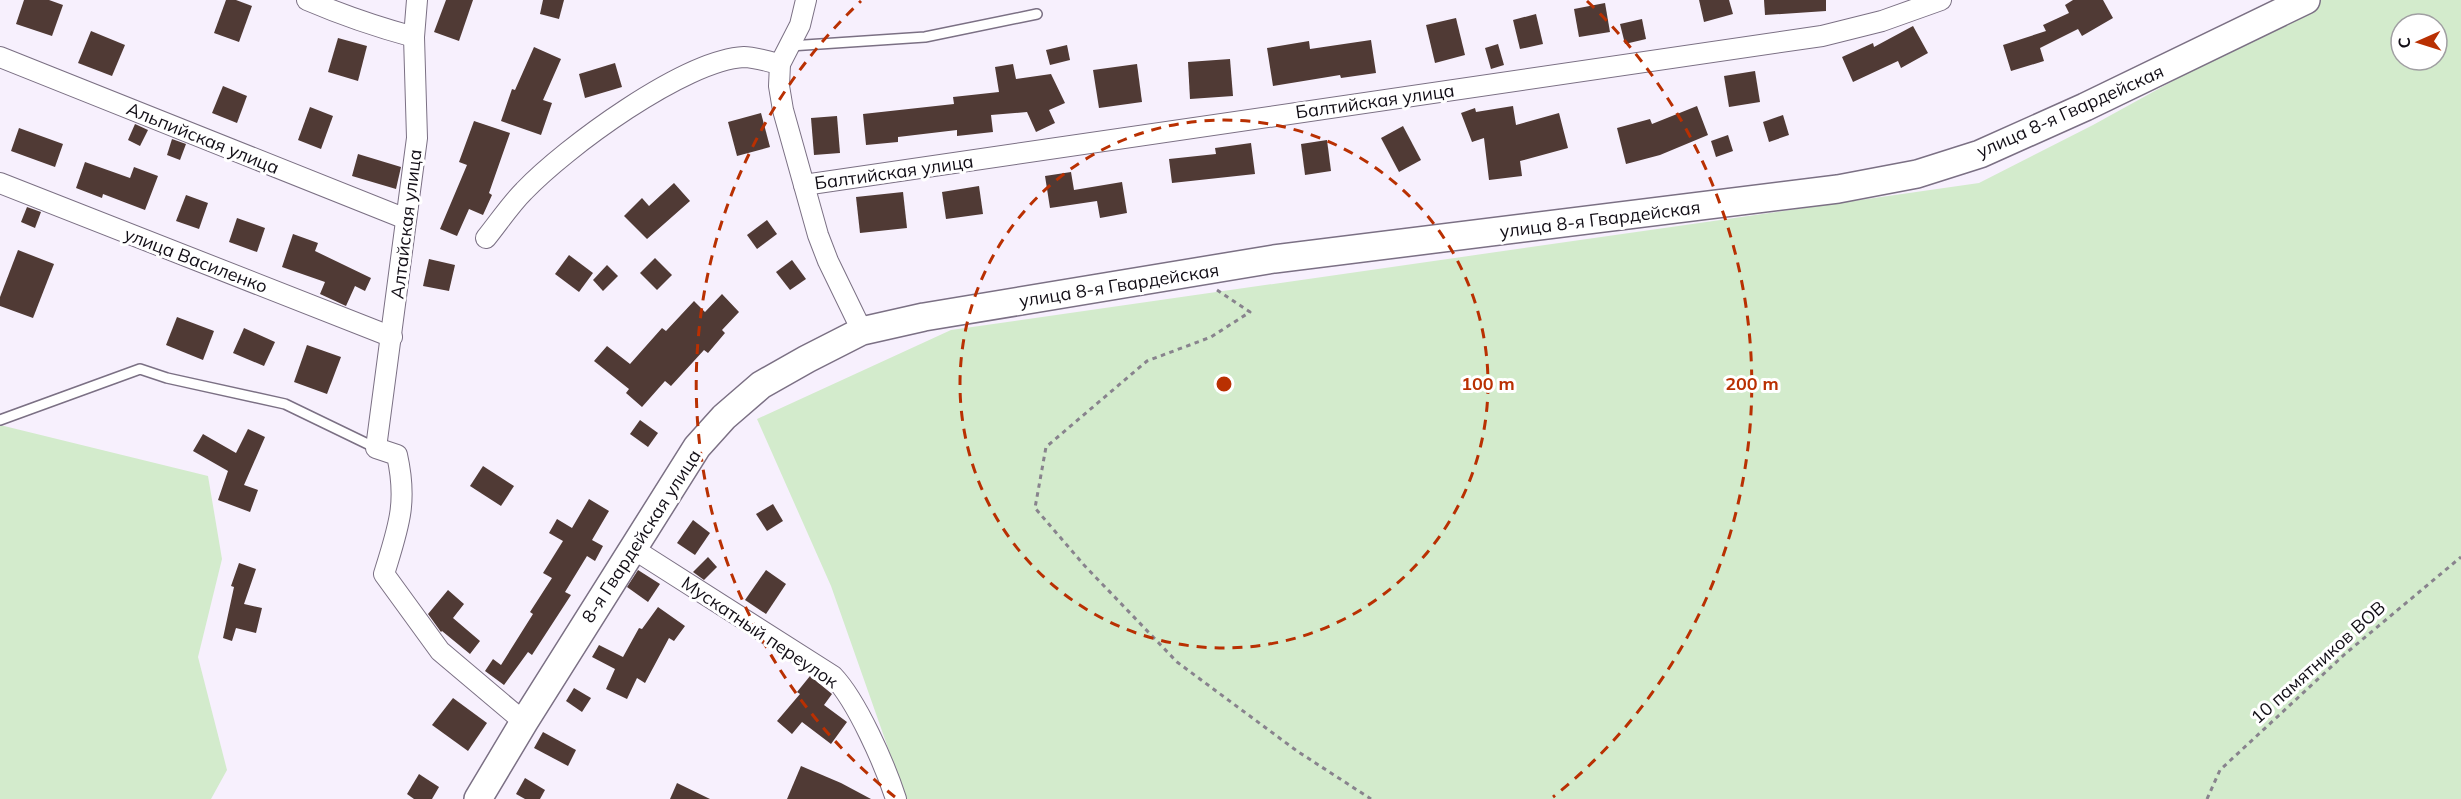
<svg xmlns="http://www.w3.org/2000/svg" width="2461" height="799" viewBox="0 0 2461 799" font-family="Mulish,sans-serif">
	<rect width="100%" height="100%" fill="#f7f0fd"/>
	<g fill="#d3ebcc" fill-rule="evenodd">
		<path d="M 2320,0 L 2461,0 L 2461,799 L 906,799 L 831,586 L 757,419 L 951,330 L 1979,183 L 2093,125 ZM 2401,24 L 2437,24 L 2437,60 L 2401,60 Z"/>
		<polygon points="0,425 208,476 222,559 198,657 227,770 211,799 0,799"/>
	</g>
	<g fill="#503a35">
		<polygon points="24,0 49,0 63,5 52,36 16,24"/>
		<polygon points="226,0 236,0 252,6 239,42 214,33"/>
		<polygon points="446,0 473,0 459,41 434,32"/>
		<polygon points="543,0 564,0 559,19 540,14"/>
		<polygon points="1699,0 1729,0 1733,14 1704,22"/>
		<polygon points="1764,0 1826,0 1826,11 1765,15"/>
		<polygon points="2073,0 2103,0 2113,18 2082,36 2078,29 2040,48 2044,61 2011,71 2003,45 2046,31 2043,25 2069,13 2065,5"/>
		<polygon points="1605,3 1610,32 1579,37 1574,9"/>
		<polygon points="1536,14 1543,44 1520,49 1513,20"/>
		<polygon points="1456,18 1465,55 1435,63 1426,25"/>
		<polygon points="1642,19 1646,39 1625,44 1620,24"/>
		<polygon points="1913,26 1928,53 1901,68 1898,61 1853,82 1842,57 1873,43 1874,47"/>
		<polygon points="91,31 125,45 112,76 78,63"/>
		<polygon points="338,38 367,46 358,81 328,72"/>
		<polygon points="1371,40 1376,73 1341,78 1340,75 1273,86 1267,48 1309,41 1310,49"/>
		<polygon points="1498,44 1504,65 1491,69 1485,48"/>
		<polygon points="1067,45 1070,60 1050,65 1046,50"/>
		<polygon points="534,47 561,59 543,100 552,103 541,135 501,121 512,89 515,90"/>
		<polygon points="1230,59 1233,96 1190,99 1188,62"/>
		<polygon points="615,63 622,87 585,98 579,74"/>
		<polygon points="1013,64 1016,79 1051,74 1065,103 1049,110 1055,123 1036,132 1027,112 991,115 993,132 957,136 957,130 898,137 898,142 866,145 863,114 954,104 953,97 999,92 995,67"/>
		<polygon points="1137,64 1142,102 1099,108 1093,70"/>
		<polygon points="1755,71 1760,102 1729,107 1724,76"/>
		<polygon points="223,86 247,96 237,123 212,113"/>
		<polygon points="1513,106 1516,125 1559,113 1568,148 1520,161 1522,176 1489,180 1484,138 1472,142 1461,113 1475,108 1476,112"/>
		<polygon points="1697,106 1708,135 1660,155 1626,164 1617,128 1650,119 1652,124"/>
		<polygon points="310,107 333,116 321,149 298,140"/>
		<polygon points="761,113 770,147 737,156 728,122"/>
		<polygon points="1783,115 1789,135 1769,142 1763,122"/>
		<polygon points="837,116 840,153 814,155 811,118"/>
		<polygon points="474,121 510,133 489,193 492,195 483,215 469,209 457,236 440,229 467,165 459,162"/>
		<polygon points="135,124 148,130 140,146 128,140"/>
		<polygon points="1403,126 1421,160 1399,172 1381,138"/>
		<polygon points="19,128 63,144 55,167 11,151"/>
		<polygon points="1728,135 1733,151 1716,157 1711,141"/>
		<polygon points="172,139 186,144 180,160 167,155"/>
		<polygon points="1327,140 1331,171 1305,175 1301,144"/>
		<polygon points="1251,143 1255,174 1172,183 1169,159 1216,154 1215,148"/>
		<polygon points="358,154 401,167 396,189 352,176"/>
		<polygon points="85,162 130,178 134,167 158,176 145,210 103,194 102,198 76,188"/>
		<polygon points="1071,172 1074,190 1122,182 1127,213 1100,218 1097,201 1050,208 1045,176"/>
		<polygon points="674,183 690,201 647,239 624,216 642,198 649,206"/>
		<polygon points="979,186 983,214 946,219 942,192"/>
		<polygon points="903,192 907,228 860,233 856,197"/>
		<polygon points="186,195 208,203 199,229 176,221"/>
		<polygon points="27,207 41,212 35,228 21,222"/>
		<polygon points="237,218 265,228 257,252 229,242"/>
		<polygon points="767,220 777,234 757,249 747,235"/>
		<polygon points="293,234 318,243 315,251 371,278 365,291 355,286 346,306 320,294 325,282 282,267"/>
		<polygon points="18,250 54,264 33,318 0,306 0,297"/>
		<polygon points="569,255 593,273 579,292 555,274"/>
		<polygon points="655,258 672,275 657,290 640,273"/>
		<polygon points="429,259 455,265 449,291 423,286"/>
		<polygon points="792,260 806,279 790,290 776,272"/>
		<polygon points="607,265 618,276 603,291 593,280"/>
		<polygon points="722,294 739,312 722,330 725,333 708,353 704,350 671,386 665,381 642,407 626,393 629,389 594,361 607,346 630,364 662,328 666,331 694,301 705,312"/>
		<polygon points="177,317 214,331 203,360 166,345"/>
		<polygon points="244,328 275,342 264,366 233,353"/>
		<polygon points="307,345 341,357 327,394 294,382"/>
		<polygon points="640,420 658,433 648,447 630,434"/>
		<polygon points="248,429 265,437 244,485 258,490 250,512 218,500 228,471 193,451 203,434 236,453"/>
		<polygon points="483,466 514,486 501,506 470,486"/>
		<polygon points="589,499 609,511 592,540 603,546 595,561 587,556 565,592 571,595 532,655 528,652 504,685 485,671 493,659 501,665 533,614 530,612 552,578 543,573 563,541 549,533 557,519 572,528"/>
		<polygon points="773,504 783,521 767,531 756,514"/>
		<polygon points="693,520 710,533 695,555 677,543"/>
		<polygon points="708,557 717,567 704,580 693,572"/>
		<polygon points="239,563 256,569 244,604 262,608 256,633 236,628 232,641 223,638 234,587 231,586"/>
		<polygon points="638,570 660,584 648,602 627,587"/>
		<polygon points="766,570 786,584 766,614 745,600"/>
		<polygon points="448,590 464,604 453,618 480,641 470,654 442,631 441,632 428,614"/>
		<polygon points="658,607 685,626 674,641 669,638 645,683 637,678 627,699 606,689 615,669 592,657 599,645 623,657 639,628 642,629"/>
		<polygon points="810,676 832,694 824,705 847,722 831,744 802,722 792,734 777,721 800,694 797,692"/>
		<polygon points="574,688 591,698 582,712 566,701"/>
		<polygon points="453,698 487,723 468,751 432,725"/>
		<polygon points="543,732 576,750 568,766 534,748"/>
		<polygon points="801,766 841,783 871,799 787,799"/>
		<polygon points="419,774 439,787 432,799 414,799 407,794"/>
		<polygon points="525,778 545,790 540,799 525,799 516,794"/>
		<polygon points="677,783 710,799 670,799"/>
	</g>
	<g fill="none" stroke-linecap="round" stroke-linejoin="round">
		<defs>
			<g id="lane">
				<polyline points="790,46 925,37 1037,14"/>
				<polyline points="0,420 140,369 167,378 285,404 376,448"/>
			</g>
			<g id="street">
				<path d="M 307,0 C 342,15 377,27 414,37"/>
				<path d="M 417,0 L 414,37 L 417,138 L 376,448 L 397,455 C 408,504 398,528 384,574 L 440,651 L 524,722"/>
				<polyline points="806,0 800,25 780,64 779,86 783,110 818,235 828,261 862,331"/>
				<polyline points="0,57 406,219"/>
				<polyline points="0,183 392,337"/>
				<polyline points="804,185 1822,36 1882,21 1941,0"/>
				<path d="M 486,238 C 499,222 510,205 524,191 C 565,148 684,60 744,57 C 755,57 769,62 780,64"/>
				<path d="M 632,548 L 833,676 C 857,701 885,765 896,799"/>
			</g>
			<polyline id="secondary" points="478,799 524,722 697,447 724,417 761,385 807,359 862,331 924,317 1274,259 1838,189 1917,174 1980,154 2085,107 2306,0"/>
		</defs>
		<use href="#lane" stroke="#7b7084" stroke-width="12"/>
		<use href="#street" stroke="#7b7084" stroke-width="22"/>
		<use href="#secondary" stroke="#7b7084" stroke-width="30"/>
		<g stroke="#88838d" stroke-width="3" stroke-dasharray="4.5 4.5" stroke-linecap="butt">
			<polyline points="1217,290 1250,312 1211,337 1147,361 1046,447 1035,508 1084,565 1177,662 1297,751 1371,799"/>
			<polyline points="2207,799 2220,770 2345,654 2461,557"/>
		</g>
		<use href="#lane" stroke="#fff" stroke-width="9"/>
		<use href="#street" stroke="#fff" stroke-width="20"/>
		<use href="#secondary" stroke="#fff" stroke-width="27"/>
	</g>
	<g fill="none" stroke="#b93002" stroke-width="3" stroke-dasharray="10 8">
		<circle cx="1224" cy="384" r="264"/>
		<path d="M895 797A528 528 0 0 1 861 1M1587 1A528 528 0 0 1 1553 797"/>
	</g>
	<g text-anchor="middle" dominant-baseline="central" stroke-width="6" stroke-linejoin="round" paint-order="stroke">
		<g font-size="18" fill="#120e16" stroke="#fff">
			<text transform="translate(1375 101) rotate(-8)">Балтийская улица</text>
			<text transform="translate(2070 111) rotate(-24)">улица 8-я Гвардейская</text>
			<text transform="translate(203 138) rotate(22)">Альпийская улица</text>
			<text transform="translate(894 172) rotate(-8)">Балтийская улица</text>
			<text transform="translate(1600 219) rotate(-7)">улица 8-я Гвардейская</text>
			<text transform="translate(406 224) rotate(-83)">Алтайская улица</text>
			<text transform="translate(196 260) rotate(21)">улица Василенко</text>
			<text transform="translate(1119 285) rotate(-9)">улица 8-я Гвардейская</text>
			<text transform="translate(641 536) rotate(-57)">8-я Гвардейская улица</text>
			<text transform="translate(760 632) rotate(34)">Мускатный переулок</text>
			<text transform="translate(2318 662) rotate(-42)">10 памятников ВОВ</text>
		</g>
	</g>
	<circle cx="1224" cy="384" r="9" fill="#b93002" stroke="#fff" stroke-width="3"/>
	<g font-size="18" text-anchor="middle" font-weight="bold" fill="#b93002" stroke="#fff" stroke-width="6" stroke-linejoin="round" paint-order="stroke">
		<text x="1488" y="390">100 m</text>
		<text x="1752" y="390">200 m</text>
	</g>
	<g transform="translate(2419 42) rotate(267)"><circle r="28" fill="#ffffff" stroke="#a09fa2" stroke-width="1.5"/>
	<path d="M0-4.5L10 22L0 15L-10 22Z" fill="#b93002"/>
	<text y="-9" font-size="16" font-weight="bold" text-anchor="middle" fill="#120e16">С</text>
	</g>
</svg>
